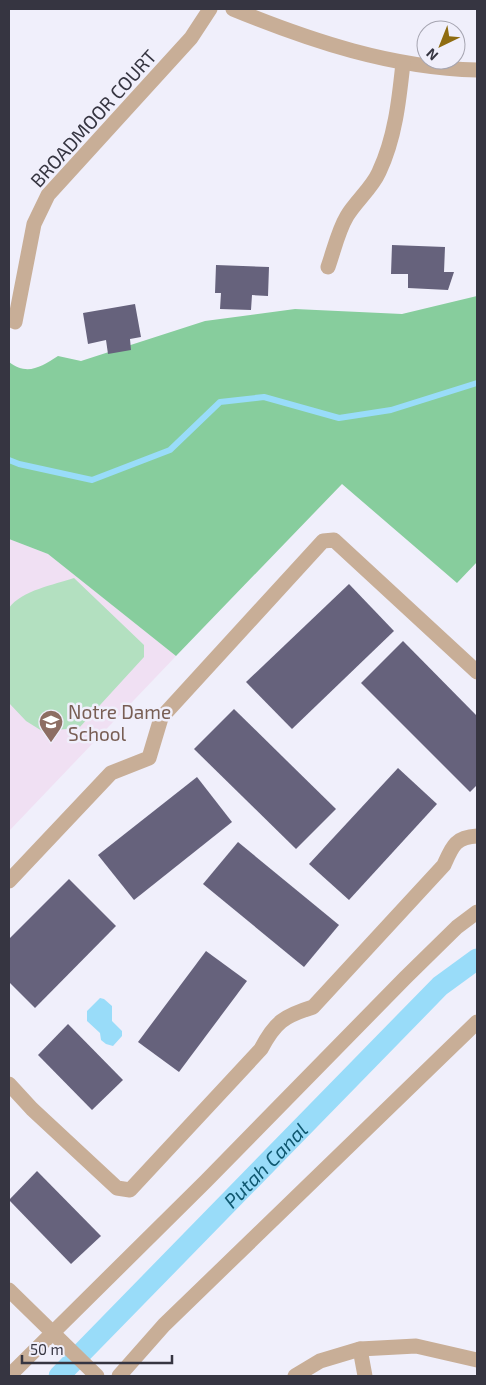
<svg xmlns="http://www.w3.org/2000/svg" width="486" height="1385" viewBox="0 0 486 1385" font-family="'Exo 2',sans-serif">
	<rect width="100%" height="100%" fill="#f0effb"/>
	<polygon fill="#f0e0f3" points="9,539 48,554 176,656 9,831"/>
	<path fill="#b3e0c0" d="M 74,578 L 144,645 L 144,657 L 79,728 L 42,731 L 26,721 L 9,703 L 9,608 C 22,590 54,585 74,578 Z"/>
	<path fill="#87cd9d" d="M 477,296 L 477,562 L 457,583 L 342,484 L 176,656 L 48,554 L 9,539 L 9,362 C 27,376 41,367 58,356 L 81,361 L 205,321 L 295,309 L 402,314 Z"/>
	<polygon fill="#99dcf9" points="100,998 104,999 112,1006 112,1021 122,1031 122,1036 113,1046 106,1044 101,1040 100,1033 87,1021 87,1011"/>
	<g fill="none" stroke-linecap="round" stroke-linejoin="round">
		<polyline stroke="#99dcf9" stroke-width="6" points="9,460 19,464 92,480 170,450 220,402 264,397 339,418 391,410 477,383"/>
		<path stroke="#99dcf9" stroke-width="21" id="s1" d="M 59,1376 L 440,986 L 477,959"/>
	</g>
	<g fill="#66627c">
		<polygon points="392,245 445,247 444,272 454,272 448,290 408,288 408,274 391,274"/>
		<polygon points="216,265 269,267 268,296 252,295 251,310 220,309 221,293 215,293"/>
		<polygon points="135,304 141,337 130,339 131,350 108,354 106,340 88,344 83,313"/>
		<polygon points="349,584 394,631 292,729 246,682"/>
		<polygon points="403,641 477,716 477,785 470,792 361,683"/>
		<polygon points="234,709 336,809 296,849 194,749"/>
		<polygon points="398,768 437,804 349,900 309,864"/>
		<polygon points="197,777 232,822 134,900 98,855"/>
		<polygon points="238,842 339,925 304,967 203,884"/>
		<polygon points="69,879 116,926 35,1008 9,982 9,939"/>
		<polygon points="206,951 247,981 179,1072 138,1042"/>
		<polygon points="68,1024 123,1080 92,1110 38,1055"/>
		<polygon points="37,1171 101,1236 71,1264 9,1200"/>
	</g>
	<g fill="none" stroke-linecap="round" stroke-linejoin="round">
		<g stroke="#c8ae97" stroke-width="15">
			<path d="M 233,9 C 311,41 392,68 477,70"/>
			<path d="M 328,267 C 334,250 338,231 347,216 C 356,201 372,188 379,172 C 395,138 399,101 403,63"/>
			<polyline points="15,322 34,224 48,195 191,38 210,9"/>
			<polyline points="9,881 111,773 149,758 161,718 323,541 334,540 477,672"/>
			<path d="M 9,1084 L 32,1109 L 117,1188 L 130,1190 L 261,1049 C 275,1022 284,1016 313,1007 L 444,865 C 452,847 455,837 477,836"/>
			<polyline points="9,1290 97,1376"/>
			<polyline points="360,1349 365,1376"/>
			<polyline points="9,1376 206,1181 405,978 457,927 477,912"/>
			<polyline points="119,1376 164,1325 477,1022"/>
			<polyline points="295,1376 320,1361 360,1349 416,1346 477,1360"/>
		</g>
	</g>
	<defs>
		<symbol id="school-pin" viewBox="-11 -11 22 30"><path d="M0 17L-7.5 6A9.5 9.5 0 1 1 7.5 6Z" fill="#8d6e63" stroke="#f0effb"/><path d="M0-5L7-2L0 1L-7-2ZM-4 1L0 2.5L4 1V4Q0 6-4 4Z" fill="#fff"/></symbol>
	</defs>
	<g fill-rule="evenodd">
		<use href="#school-pin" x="37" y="708" width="28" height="38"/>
	</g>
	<g text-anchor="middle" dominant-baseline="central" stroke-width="5" stroke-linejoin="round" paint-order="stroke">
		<g font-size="19" fill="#363541" stroke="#f0effb">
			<text transform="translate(93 118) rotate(-48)">BROADMOOR COURT</text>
		</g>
		<g font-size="19" fill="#785e54" stroke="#f0effb" text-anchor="start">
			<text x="68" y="711">Notre Dame<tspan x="68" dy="22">School</tspan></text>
		</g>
		<g font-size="20" font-style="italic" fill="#105870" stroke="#f0effb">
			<text stroke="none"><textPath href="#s1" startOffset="295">Putah Canal</textPath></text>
		</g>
	</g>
	<rect width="486" height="1385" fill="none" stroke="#363541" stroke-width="20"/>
	<g transform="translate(441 45) rotate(223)"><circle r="24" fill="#f0effb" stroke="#a6a5b1"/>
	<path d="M0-4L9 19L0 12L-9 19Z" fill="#8f6c11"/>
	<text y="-8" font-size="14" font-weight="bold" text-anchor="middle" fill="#363541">N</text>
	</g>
	<path d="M22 1355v8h150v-8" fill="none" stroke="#363541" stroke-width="2.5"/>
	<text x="30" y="1355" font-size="15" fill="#363541" stroke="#f0effb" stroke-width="4" paint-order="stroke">50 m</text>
</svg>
